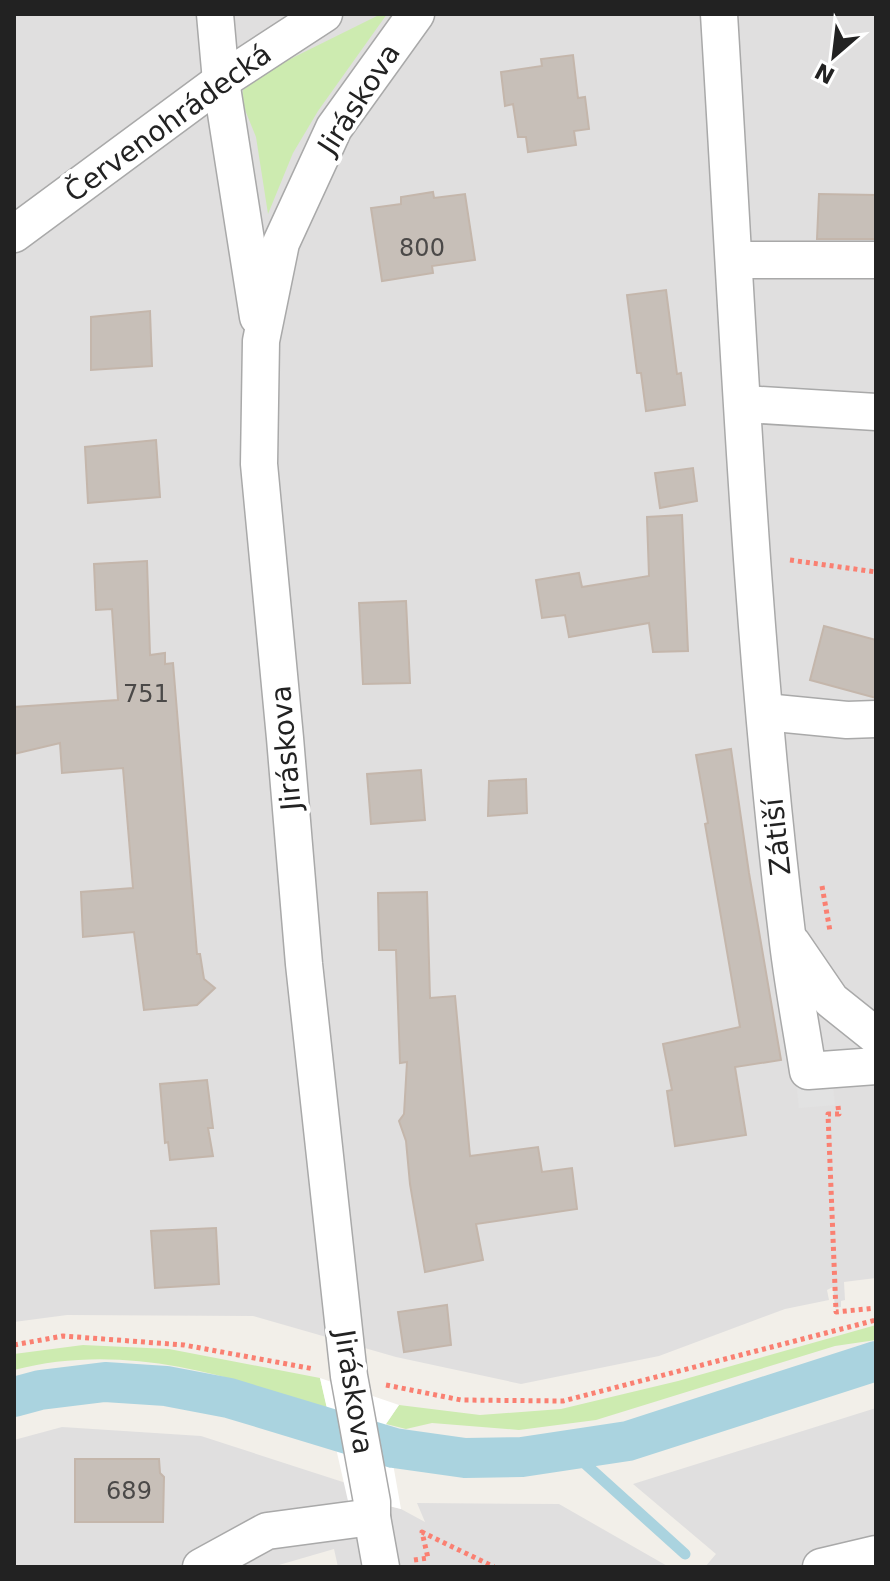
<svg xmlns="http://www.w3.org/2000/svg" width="890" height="1581" viewBox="0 0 890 1581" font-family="'DejaVu Sans',sans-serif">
	<rect width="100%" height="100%" fill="#f2efe9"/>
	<g fill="#e0dfdf">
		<polygon points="14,14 876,14 876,1278 844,1282 845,1300 841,1301 841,1307 835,1308 833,1287 827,1290 829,1300 785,1309 659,1356 521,1384 396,1357 253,1316 67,1315 14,1322"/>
		<polygon points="876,1408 876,1567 705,1567 716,1554 633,1484"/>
		<polygon points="62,1427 201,1436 346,1483 352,1499 365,1500 401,1509 425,1522 417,1503 559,1504 669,1567 338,1567 334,1549 272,1567 14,1567 14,1440"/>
	</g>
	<g fill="#cdebb0">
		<polygon points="381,14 387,14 318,111 293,153 268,214 256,137 241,100 243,90 274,67"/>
		<polygon points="876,1325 876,1340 835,1346 596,1420 519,1430 432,1423 406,1429 386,1424 399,1405 480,1415 561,1409 678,1381"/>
		<path d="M 83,1345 L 169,1349 L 320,1378 L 328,1412 C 229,1373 120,1342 14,1370 L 14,1354 Z"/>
	</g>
	<polygon fill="#e2e2e2" points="832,1077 835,1105 799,1108 796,1080"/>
	<polygon fill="#fff" points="320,1378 399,1405 386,1424 401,1509 365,1500 348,1501"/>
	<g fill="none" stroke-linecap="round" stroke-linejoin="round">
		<polyline stroke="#aad3df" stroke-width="11" points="571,1451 685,1554"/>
		<polyline stroke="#aad3df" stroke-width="40" points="14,1397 40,1390 105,1382 166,1386 229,1398 394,1448 465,1458 522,1457 628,1441 876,1361"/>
	</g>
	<g fill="#c7bfb8" stroke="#c4b6ab" stroke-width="2">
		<polygon points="573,55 578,98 585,97 589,129 574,131 576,145 528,152 526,137 518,137 513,104 505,106 501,72 542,66 541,59"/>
		<polygon points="433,192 434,198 465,194 475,260 432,266 433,273 382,281 371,208 401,204 401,197"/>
		<polygon points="819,194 876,195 876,239 817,239"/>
		<polygon points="666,290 677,374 681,373 685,405 646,411 641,373 637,373 627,295"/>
		<polygon points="150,311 152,366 91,370 91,317"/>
		<polygon points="156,440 160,497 88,503 85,447"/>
		<polygon points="693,468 697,501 660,508 655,473"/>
		<polygon points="682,515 688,651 653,652 649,623 569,637 565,615 542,618 536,580 579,573 582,587 649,576 647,517"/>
		<polygon points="147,561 150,655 165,653 165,664 173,663 197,954 200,954 204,979 215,988 197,1005 144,1010 134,932 83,937 81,892 133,888 123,768 62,773 60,743 14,754 14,707 118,700 112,609 96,610 94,564"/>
		<polygon points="406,601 410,683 363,684 359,603"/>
		<polygon points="824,626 876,640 876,698 810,680"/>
		<polygon points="731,749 749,873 781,1060 735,1067 746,1135 675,1146 667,1091 672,1090 663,1044 740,1027 705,824 708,823 696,755"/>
		<polygon points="421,770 425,820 371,824 367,774"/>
		<polygon points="526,779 527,813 488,816 489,781"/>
		<polygon points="427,892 430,998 455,996 470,1156 538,1147 542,1172 572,1168 577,1209 476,1224 483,1260 425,1272 410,1184 406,1141 399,1121 404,1114 407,1062 400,1063 396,950 379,950 378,893"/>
		<polygon points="207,1080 213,1128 208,1128 213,1156 170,1160 168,1142 165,1143 160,1084"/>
		<polygon points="216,1228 219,1284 155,1288 151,1231"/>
		<polygon points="447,1305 451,1345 404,1352 398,1312"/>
		<polygon points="75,1459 159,1459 160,1473 164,1477 163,1522 75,1522"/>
	</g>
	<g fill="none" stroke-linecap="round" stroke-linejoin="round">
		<defs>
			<g id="minor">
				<polyline points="215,14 221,81 258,317"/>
				<path d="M 719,14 C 738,320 750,629 787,934 C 792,980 801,1026 808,1071 L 876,1066"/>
				<polyline points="14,234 221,81 324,14"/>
				<polyline points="735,260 876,260"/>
				<polyline points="744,404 876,412"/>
				<polyline points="765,712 847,720 876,719"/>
				<polyline points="792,943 831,1000 876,1036"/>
				<polyline points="201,1567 267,1531 372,1517"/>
				<polyline points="381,1567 372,1517 372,1502 349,1376 304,964 285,738 259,464 261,341 281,243 334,128 416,14"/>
				<polyline points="821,1567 876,1554"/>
			</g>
		</defs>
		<use href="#minor" stroke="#a9a9a9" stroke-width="39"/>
		<g stroke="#fa8072" stroke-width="5" stroke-dasharray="4 4" stroke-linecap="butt">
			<polyline points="790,560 876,572"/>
			<polyline points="822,886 830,931"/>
			<polyline points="838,1106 839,1114 828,1114 836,1312 876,1308"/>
			<polyline points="14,1345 63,1336 184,1345 314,1369"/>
			<polyline points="386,1385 461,1400 563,1401 876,1320"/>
			<polyline points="414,1560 428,1558 422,1532 494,1567"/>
		</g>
		<use href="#minor" stroke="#fff" stroke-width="36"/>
	</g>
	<g text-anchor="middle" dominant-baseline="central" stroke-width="8" stroke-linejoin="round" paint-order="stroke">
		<g font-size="24" fill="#4b4948">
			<text x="422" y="248">800</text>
			<text x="146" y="694">751</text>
			<text x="129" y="1491">689</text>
		</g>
		<g font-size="28" fill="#222" stroke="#fff">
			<text transform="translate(359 99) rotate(-57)">Jiráskova</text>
			<text transform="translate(168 123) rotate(-36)">Červenohrádecká</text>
			<text transform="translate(286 748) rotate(-95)">Jiráskova</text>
			<text transform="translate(777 837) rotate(-96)">Zátiší</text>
			<text transform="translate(354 1392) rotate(81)">Jiráskova</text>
		</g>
	</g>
	<rect width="890" height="1581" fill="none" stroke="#222222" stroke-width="32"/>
	<g transform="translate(834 56) rotate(208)" stroke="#ffffff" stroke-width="6" paint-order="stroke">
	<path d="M0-6L14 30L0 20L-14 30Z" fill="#222222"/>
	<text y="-12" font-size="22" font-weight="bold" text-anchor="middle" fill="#222222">N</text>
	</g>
</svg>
